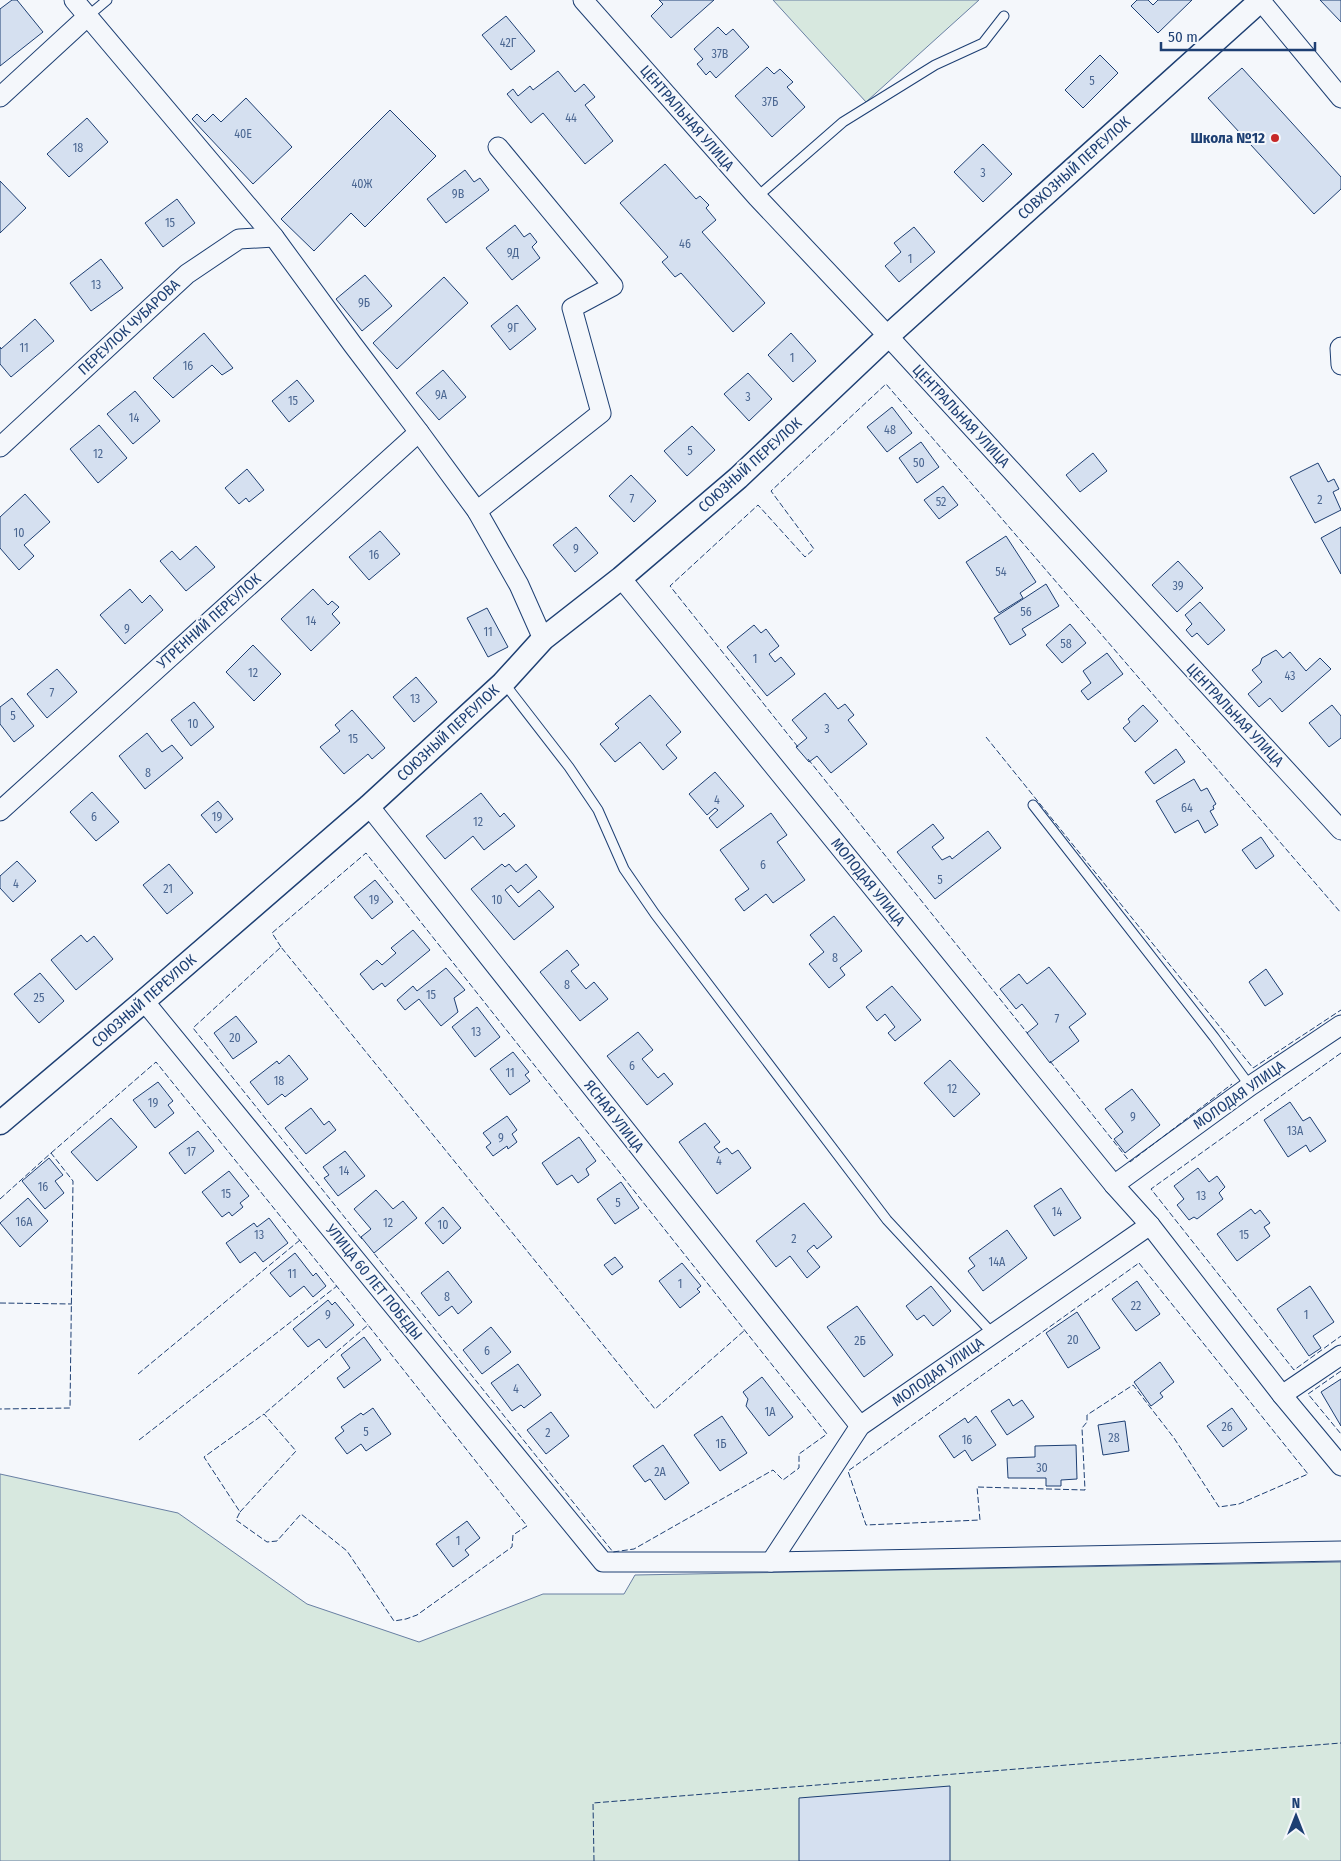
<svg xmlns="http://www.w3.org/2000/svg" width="1341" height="1861" viewBox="0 0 1341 1861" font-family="'Fira Sans Condensed',sans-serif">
	<rect width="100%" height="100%" fill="#f4f7fb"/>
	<g fill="#d7e8df" stroke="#687fa3">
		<polygon points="773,0 979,0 866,102"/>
		<polygon points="0,1474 178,1513 307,1604 419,1642 543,1594 624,1594 635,1575 1341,1562 1341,1861 0,1861"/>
	</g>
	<g fill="#d5e0f0" stroke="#1d3f73">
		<polygon points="12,0 17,0 43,32 0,66 0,9"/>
		<polygon points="659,0 714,0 671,38 651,16 663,4"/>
		<polygon points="1137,0 1148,0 1153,5 1158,0 1192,0 1158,33 1131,6"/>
		<polygon points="1320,0 1341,0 1341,22"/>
		<polygon points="506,16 535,51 511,70 482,35"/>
		<polygon points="718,27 726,35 733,29 749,47 716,78 710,71 706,75 697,64 703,59 694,49"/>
		<polygon points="1100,55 1118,73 1083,108 1065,90"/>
		<polygon points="767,67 774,74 780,69 793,82 787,87 805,107 772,137 735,96"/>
		<polygon points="1242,68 1341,177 1341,189 1314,214 1208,98"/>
		<polygon points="558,71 575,92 584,84 595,97 585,105 613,141 585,164 543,113 531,123 507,94 513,89 518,96 530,86 533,90"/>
		<polygon points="246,98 292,147 253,184 192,119 197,114 205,122 213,114 221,122"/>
		<polygon points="390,110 436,156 365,227 351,213 314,251 281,219"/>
		<polygon points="87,118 108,142 69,177 47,154"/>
		<polygon points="983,144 1012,174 983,202 954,172"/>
		<polygon points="665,164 696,199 700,196 709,205 706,208 716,220 702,232 765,303 733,332 681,273 675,277 662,262 668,257 620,203"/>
		<polygon points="465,170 474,182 480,178 489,190 446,223 427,199"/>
		<polygon points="0,181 26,208 0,233"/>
		<polygon points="177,199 195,223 163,247 145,223"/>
		<polygon points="515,225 524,237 530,233 537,242 532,247 540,258 512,280 486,248"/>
		<polygon points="914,227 935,252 899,282 885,266 901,252 894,243"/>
		<polygon points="101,259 123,288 91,311 70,283"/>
		<polygon points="365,275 392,306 362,331 336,299"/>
		<polygon points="444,277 468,303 397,369 373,343"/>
		<polygon points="517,305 536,329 510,350 491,326"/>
		<polygon points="35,319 54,341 11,377 0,364 0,347 1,349"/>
		<polygon points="204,333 233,368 222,375 212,365 173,398 153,378"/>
		<polygon points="791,333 816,361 793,382 768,355"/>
		<polygon points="443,370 466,397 439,420 416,393"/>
		<polygon points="748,373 772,399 749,421 724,394"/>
		<polygon points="297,380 314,401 289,422 272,401"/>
		<polygon points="135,391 160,421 133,444 107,414"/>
		<polygon points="892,407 912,433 887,452 867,427"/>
		<polygon points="99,425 127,458 98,483 70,449"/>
		<polygon points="692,426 715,450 687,476 664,451"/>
		<polygon points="921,442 939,467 917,483 899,458"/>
		<polygon points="1093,453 1107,471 1080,492 1066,475"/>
		<polygon points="1318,463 1328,482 1334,479 1339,489 1333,492 1341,510 1315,523 1290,477"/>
		<polygon points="247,469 264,490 249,502 246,498 239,504 225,488"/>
		<polygon points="631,475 656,501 634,522 609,496"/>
		<polygon points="943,486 958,505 939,519 924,500"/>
		<polygon points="25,494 50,522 24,545 34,556 19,570 0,548 0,517"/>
		<polygon points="576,527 598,553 575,572 553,545"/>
		<polygon points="1341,527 1341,574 1321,538"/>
		<polygon points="380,531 400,554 369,580 349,557"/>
		<polygon points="1006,536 1036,582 1020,593 1023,598 999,613 966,562"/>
		<polygon points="196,546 215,567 186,591 160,561 172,551 180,560"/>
		<polygon points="1178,561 1203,588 1177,612 1152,585"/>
		<polygon points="1046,584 1059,606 1022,629 1026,635 1010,645 994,618"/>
		<polygon points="130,589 142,603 150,595 163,610 125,644 100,615"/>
		<polygon points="313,589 328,605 332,601 339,607 332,614 340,623 311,651 281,619"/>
		<polygon points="1200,602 1225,630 1208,645 1197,633 1192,637 1186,630 1192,624 1185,615"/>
		<polygon points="487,608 508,647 488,657 467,618"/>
		<polygon points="1070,624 1086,643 1062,663 1046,645"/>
		<polygon points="754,625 761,633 766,629 779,646 769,654 775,662 781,657 795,674 767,696 727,647"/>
		<polygon points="253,645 281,674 254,701 226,672"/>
		<polygon points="1276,650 1283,658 1290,652 1306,671 1320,658 1331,669 1282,712 1270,698 1259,707 1248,694 1262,682 1252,670 1260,664 1262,658"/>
		<polygon points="1107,653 1123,674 1088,700 1081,691 1091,683 1083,671"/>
		<polygon points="57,669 77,692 47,718 27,694"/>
		<polygon points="416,677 437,702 414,722 393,697"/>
		<polygon points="825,693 838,709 845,704 854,715 848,720 867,744 831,773 817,756 809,762 796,747 807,738 792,720"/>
		<polygon points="650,695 681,732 666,745 677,758 663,770 640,742 615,762 600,744 619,728 615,724"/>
		<polygon points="12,698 34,726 14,742 0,724 0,707"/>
		<polygon points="194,702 214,727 191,746 171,720"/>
		<polygon points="1143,705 1158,721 1135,742 1123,728 1130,722 1128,719"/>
		<polygon points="1332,705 1341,716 1341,738 1329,747 1309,723"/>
		<polygon points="352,710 385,748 372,759 368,754 344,774 320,747 340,731 335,725"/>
		<polygon points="147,733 162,752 172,745 183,758 145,789 119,756"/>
		<polygon points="1176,749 1185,762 1154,784 1145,772"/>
		<polygon points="715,772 744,806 717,828 709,818 718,810 715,808 707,815 689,794"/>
		<polygon points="1194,779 1201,791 1207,788 1216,804 1213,806 1214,809 1210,811 1218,825 1205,833 1198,820 1175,833 1156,801"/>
		<polygon points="92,792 119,822 96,841 70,812"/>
		<polygon points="481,793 500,817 504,813 515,826 484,850 473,836 445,859 426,836"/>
		<polygon points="218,801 233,819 216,833 201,815"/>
		<polygon points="771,813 787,835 777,842 805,880 773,903 766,894 744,911 735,899 749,889 720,850"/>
		<polygon points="933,824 944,838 932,847 942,860 950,856 952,859 988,831 1001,848 935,899 897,852"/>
		<polygon points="1261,837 1274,856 1256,869 1242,850"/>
		<polygon points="17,861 36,881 13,902 0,888 0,876"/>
		<polygon points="169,864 193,893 167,914 143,885"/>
		<polygon points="502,864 505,867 509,864 516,872 526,864 537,877 518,893 511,885 505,890 519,907 539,890 554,907 514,940 471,889"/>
		<polygon points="375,880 393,902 372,919 354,897"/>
		<polygon points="834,916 862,951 840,968 845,975 829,988 809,964 824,952 810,935"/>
		<polygon points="413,930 430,950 385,987 382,983 373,990 360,974 377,960 382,965 396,953 391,948"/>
		<polygon points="81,935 87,942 94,936 113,959 76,990 51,960"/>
		<polygon points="567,950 579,965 571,971 586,989 594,982 608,999 580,1021 540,972"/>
		<polygon points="1049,967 1086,1014 1069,1027 1079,1041 1050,1063 1027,1033 1038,1024 1022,1004 1016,1009 1000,989 1019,974 1027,984"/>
		<polygon points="446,968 465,990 454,998 458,1012 441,1026 419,999 405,1010 397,1000 413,986 417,991"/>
		<polygon points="1266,969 1283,994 1265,1006 1249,982"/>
		<polygon points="40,973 64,1001 39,1023 14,994"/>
		<polygon points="892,986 921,1020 895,1041 888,1033 895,1027 885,1014 877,1021 866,1007"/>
		<polygon points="477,1007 500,1037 475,1057 452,1027"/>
		<polygon points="236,1016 257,1042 233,1059 214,1033"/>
		<polygon points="638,1032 653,1050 642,1059 658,1078 664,1073 673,1084 647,1105 607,1056"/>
		<polygon points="513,1052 529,1072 525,1075 530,1081 510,1095 490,1069"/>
		<polygon points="289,1055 308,1079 285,1097 282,1094 268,1105 250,1082 277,1061 279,1064"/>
		<polygon points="950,1060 980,1094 954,1117 924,1083"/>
		<polygon points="158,1082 173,1101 168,1105 174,1113 155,1128 133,1100"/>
		<polygon points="1132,1089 1160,1125 1125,1153 1114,1139 1123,1132 1105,1109"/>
		<polygon points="1290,1102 1303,1121 1310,1117 1326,1141 1310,1152 1306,1145 1288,1157 1264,1120"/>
		<polygon points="311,1108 324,1125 329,1121 336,1130 306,1154 285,1128"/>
		<polygon points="507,1116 517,1130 512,1134 517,1142 508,1149 507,1146 493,1156 486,1147 491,1143 483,1133"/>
		<polygon points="111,1118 137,1147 97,1181 71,1152"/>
		<polygon points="705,1123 720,1142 714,1147 719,1153 727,1148 732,1154 738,1150 751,1168 717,1194 679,1142"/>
		<polygon points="198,1131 214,1151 185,1174 169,1153"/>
		<polygon points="579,1137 596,1161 586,1169 589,1175 578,1183 572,1175 557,1185 542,1163"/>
		<polygon points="345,1151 365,1176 338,1196 324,1178 329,1175 323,1167"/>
		<polygon points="49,1158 63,1175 55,1181 64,1193 45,1209 22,1181"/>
		<polygon points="1198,1168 1209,1182 1217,1176 1225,1187 1219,1193 1223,1199 1197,1219 1194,1217 1189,1220 1177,1205 1184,1199 1174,1186"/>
		<polygon points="229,1171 249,1196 240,1203 243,1207 232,1216 229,1212 222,1217 202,1192"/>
		<polygon points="621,1182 639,1208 615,1224 597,1199"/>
		<polygon points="1061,1188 1081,1218 1054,1236 1034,1206"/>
		<polygon points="376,1190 393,1209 403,1201 417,1218 374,1253 361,1237 371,1229 354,1209"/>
		<polygon points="28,1198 48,1221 20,1247 0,1223"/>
		<polygon points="804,1203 832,1237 817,1249 814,1245 807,1251 820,1267 807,1278 790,1256 776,1267 756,1241"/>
		<polygon points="443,1207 461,1228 443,1244 425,1223"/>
		<polygon points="1251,1209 1255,1214 1260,1210 1270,1223 1264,1227 1270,1236 1237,1261 1217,1234"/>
		<polygon points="269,1218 288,1243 263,1262 255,1252 240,1263 226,1243 254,1223 257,1227"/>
		<polygon points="1007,1230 1027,1258 983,1291 968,1271 975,1266 969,1258"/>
		<polygon points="295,1253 313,1276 316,1273 326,1286 313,1297 304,1286 290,1297 270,1273"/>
		<polygon points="615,1257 623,1267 612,1275 604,1265"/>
		<polygon points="682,1263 701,1286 697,1289 700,1292 680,1308 659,1281"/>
		<polygon points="448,1271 472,1302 458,1314 452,1306 439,1316 421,1293"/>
		<polygon points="1137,1281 1160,1314 1136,1331 1112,1299"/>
		<polygon points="931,1286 951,1311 933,1326 924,1315 917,1320 906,1306"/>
		<polygon points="1310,1286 1334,1322 1313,1336 1321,1348 1309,1356 1277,1309"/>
		<polygon points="328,1300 332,1305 335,1302 354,1325 326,1348 319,1339 308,1347 293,1329"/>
		<polygon points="857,1306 893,1355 864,1377 827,1327"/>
		<polygon points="1077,1312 1100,1348 1068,1368 1046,1333"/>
		<polygon points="491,1327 511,1352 482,1374 463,1350"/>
		<polygon points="364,1337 381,1360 344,1388 337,1378 350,1368 341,1355"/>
		<polygon points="1160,1362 1174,1382 1160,1393 1163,1397 1151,1406 1134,1382"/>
		<polygon points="518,1364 541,1395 524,1408 521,1405 512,1411 491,1383"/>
		<polygon points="762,1377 793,1417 769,1436 746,1406 748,1399 743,1392"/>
		<polygon points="1341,1379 1341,1426 1321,1392"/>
		<polygon points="1009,1399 1013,1406 1022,1400 1034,1417 1007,1435 991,1411"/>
		<polygon points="373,1408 391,1434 366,1451 361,1444 347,1454 335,1438 344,1431 341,1427 361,1413 363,1415"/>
		<polygon points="1232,1408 1247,1429 1223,1447 1207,1426"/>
		<polygon points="551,1412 569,1436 546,1454 527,1430"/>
		<polygon points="722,1416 747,1453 720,1471 694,1435"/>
		<polygon points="976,1416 996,1445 972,1461 965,1450 954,1458 939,1436 965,1418 968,1423"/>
		<polygon points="1125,1421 1129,1451 1103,1455 1098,1425"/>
		<polygon points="663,1445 689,1483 665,1500 650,1479 645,1482 633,1466"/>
		<polygon points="1076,1445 1077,1479 1061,1480 1061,1486 1046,1486 1046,1478 1008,1478 1007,1458 1035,1457 1035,1446"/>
		<polygon points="467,1521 480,1538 465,1550 469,1555 453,1567 436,1544"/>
		<polygon points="950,1786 950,1861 799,1861 799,1798"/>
	</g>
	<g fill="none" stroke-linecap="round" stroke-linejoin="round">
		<defs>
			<g id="service">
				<polyline points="88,16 107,0"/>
				<polyline points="757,197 843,122 935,65 983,43 1004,16"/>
				<polyline points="504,683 569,767 598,810 624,869 655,914 887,1220 993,1334"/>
				<polyline points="1033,805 1214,1037 1250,1086"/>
			</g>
			<g id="minor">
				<polyline points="74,0 274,237 353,345 419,432 477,511 519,585 543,639"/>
				<polyline points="583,0 757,197 888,336 1341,830"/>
				<polyline points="1260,0 1341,98"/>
				<polyline points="0,97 88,16"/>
				<polyline points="1341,347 1340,348 1341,365"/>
				<polyline points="0,447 187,274 239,239 274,237"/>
				<polyline points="477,511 601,413 572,308 613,286 498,147"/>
				<polyline points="621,578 1114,1185 1150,1225 1282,1395 1341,1466"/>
				<polyline points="369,806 860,1426"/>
				<polyline points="0,811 419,432"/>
				<polyline points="144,1001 603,1562 771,1562 1341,1551"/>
				<polyline points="1114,1185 1250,1086 1341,1025"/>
				<polyline points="1282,1395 1341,1355"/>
				<polyline points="771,1562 860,1426 1150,1225"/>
			</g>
			<polyline id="tertiary" points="0,1123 144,1001 369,806 503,683 543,639 621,578 738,478 888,336 1261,0"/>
		</defs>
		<use href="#service" stroke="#1d3f73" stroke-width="11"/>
		<use href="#minor" stroke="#1d3f73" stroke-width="21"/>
		<use href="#tertiary" stroke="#1d3f73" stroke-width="25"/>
		<use href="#service" stroke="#f4f7fb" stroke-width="9"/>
		<use href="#minor" stroke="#f4f7fb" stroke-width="19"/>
		<use href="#tertiary" stroke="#f4f7fb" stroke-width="22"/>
		<g stroke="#1d3f73" stroke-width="1" stroke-dasharray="6 2.5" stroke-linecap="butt">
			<polyline points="986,737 1253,1068 1341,1010"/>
			<polyline points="798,747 670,586 758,505 805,557 814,549 771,491 886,384 1341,913"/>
			<polyline points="808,759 1028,1034"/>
			<polyline points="281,947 272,933 366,853 827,1434 799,1454 799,1468 783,1480 773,1470 634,1549 613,1552 373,1252"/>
			<polyline points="1341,1053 1151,1189 1294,1370 1341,1336"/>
			<polyline points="1050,1061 1130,1162 1232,1084"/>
			<polyline points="51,1153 156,1062 368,1325"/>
			<polyline points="0,1199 51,1153 73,1181 70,1408 0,1409"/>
			<polyline points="362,1239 193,1028 281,947 655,1409 745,1330"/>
			<polygon points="1139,1263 1308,1474 1239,1504 1219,1507 1174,1438 1133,1385 1087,1415 1087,1422 1082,1428 1085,1490 977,1487 980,1520 866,1525 848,1471"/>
			<polyline points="0,1303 72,1304"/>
			<polyline points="1341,1371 1308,1394 1341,1434"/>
			<polyline points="138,1374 300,1240"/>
			<polyline points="139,1440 337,1286"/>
			<polyline points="240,1512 296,1451 264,1414 204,1457 240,1512 236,1520 267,1542 277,1541 301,1514 347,1551 394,1621 406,1619 417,1615 512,1547 513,1535 527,1526 368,1325 264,1414"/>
			<polyline points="594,1861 593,1803 1341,1743"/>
		</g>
	</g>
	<circle fill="#c62828" stroke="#f4f7fb" stroke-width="2" cx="1275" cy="138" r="5"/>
	<g text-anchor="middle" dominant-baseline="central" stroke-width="4" stroke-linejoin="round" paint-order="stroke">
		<g font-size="12" fill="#4b6792">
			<text x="508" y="43">42Г</text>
			<text x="720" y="54">37В</text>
			<text x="1092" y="81">5</text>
			<text x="770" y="102">37Б</text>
			<text x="571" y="118">44</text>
			<text x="243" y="134">40Е</text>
			<text x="78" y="148">18</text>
			<text x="983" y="173">3</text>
			<text x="362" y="184">40Ж</text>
			<text x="458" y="194">9В</text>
			<text x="170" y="223">15</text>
			<text x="685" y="244">46</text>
			<text x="513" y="253">9Д</text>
			<text x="910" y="259">1</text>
			<text x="96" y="285">13</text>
			<text x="364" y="303">9Б</text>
			<text x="513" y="328">9Г</text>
			<text x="24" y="348">11</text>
			<text x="792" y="358">1</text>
			<text x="188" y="366">16</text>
			<text x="441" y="395">9А</text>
			<text x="748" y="397">3</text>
			<text x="293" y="401">15</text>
			<text x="134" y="418">14</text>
			<text x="890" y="430">48</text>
			<text x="690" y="451">5</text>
			<text x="98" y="454">12</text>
			<text x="919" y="463">50</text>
			<text x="632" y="499">7</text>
			<text x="1320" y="500">2</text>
			<text x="941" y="502">52</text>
			<text x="19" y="533">10</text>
			<text x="576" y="549">9</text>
			<text x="374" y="555">16</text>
			<text x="1001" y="572">54</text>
			<text x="1178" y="586">39</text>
			<text x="1026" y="612">56</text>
			<text x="311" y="621">14</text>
			<text x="127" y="629">9</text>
			<text x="488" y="632">11</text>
			<text x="1066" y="644">58</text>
			<text x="755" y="659">1</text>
			<text x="253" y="673">12</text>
			<text x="1290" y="676">43</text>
			<text x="52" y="693">7</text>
			<text x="415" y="699">13</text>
			<text x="13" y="716">5</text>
			<text x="193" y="724">10</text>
			<text x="827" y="729">3</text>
			<text x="353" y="739">15</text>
			<text x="148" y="773">8</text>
			<text x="717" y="800">4</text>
			<text x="1187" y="808">64</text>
			<text x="94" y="817">6</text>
			<text x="217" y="817">19</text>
			<text x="478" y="822">12</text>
			<text x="763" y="865">6</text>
			<text x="940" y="880">5</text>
			<text x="16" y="884">4</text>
			<text x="168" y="889">21</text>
			<text x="374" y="900">19</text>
			<text x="497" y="900">10</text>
			<text x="835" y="958">8</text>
			<text x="567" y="985">8</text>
			<text x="431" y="995">15</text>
			<text x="39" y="998">25</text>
			<text x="1057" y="1019">7</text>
			<text x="476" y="1032">13</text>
			<text x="235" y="1038">20</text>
			<text x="632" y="1066">6</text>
			<text x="510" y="1073">11</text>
			<text x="279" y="1081">18</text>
			<text x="952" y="1089">12</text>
			<text x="153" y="1103">19</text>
			<text x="1133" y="1117">9</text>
			<text x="1295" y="1131">13А</text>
			<text x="501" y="1138">9</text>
			<text x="191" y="1152">17</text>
			<text x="719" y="1161">4</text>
			<text x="344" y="1171">14</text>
			<text x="43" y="1187">16</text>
			<text x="226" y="1194">15</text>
			<text x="1201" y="1196">13</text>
			<text x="618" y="1203">5</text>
			<text x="1057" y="1212">14</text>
			<text x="24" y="1222">16А</text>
			<text x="388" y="1223">12</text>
			<text x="443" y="1225">10</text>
			<text x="259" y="1235">13</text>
			<text x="1244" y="1235">15</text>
			<text x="794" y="1239">2</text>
			<text x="997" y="1262">14А</text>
			<text x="292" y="1274">11</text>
			<text x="680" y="1284">1</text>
			<text x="447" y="1297">8</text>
			<text x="1136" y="1306">22</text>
			<text x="328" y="1315">9</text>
			<text x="1306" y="1315">1</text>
			<text x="1073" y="1340">20</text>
			<text x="860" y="1341">2Б</text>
			<text x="487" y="1351">6</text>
			<text x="516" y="1389">4</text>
			<text x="770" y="1412">1А</text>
			<text x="1227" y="1427">26</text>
			<text x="366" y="1432">5</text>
			<text x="548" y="1433">2</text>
			<text x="1114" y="1438">28</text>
			<text x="967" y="1440">16</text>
			<text x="721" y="1444">1Б</text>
			<text x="1042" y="1468">30</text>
			<text x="660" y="1472">2А</text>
			<text x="458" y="1541">1</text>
		</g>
		<g font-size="15" fill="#1d3f73" stroke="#f4f7fb">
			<text transform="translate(687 118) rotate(49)">ЦЕНТРАЛЬНАЯ УЛИЦА</text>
			<text transform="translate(1074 168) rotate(-42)">СОВХОЗНЫЙ ПЕРЕУЛОК</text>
			<text transform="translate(129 327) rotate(-43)">ПЕРЕУЛОК ЧУБАРОВА</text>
			<text transform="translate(961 416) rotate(47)">ЦЕНТРАЛЬНАЯ УЛИЦА</text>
			<text transform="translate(750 465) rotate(-42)">СОЮЗНЫЙ ПЕРЕУЛОК</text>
			<text transform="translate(209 621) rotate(-42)">УТРЕННИЙ ПЕРЕУЛОК</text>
			<text transform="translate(1235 715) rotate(47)">ЦЕНТРАЛЬНАЯ УЛИЦА</text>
			<text transform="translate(448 733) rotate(-43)">СОЮЗНЫЙ ПЕРЕУЛОК</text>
			<text transform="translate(868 882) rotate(51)">МОЛОДАЯ УЛИЦА</text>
			<text transform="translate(144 1001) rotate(-41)">СОЮЗНЫЙ ПЕРЕУЛОК</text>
			<text transform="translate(1239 1095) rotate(-35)">МОЛОДАЯ УЛИЦА</text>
			<text transform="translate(614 1116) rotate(52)">ЯСНАЯ УЛИЦА</text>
			<text transform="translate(374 1282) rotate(51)">УЛИЦА 60 ЛЕТ ПОБЕДЫ</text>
			<text transform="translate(938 1372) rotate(-35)">МОЛОДАЯ УЛИЦА</text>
		</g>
		<g font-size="15" font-weight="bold" fill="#1d3f73" stroke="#f4f7fb" text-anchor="end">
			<text x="1265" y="138">Школа №12</text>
		</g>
	</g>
	<g transform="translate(1296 1816)" stroke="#f4f7fb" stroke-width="4" paint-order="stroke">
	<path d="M0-4L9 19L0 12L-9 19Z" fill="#1d3f73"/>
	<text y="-8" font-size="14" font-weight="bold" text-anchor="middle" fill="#1d3f73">N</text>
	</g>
	<path d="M1161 42v8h154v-8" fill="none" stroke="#1d3f73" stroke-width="2.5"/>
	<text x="1168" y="42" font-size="15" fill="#1d3f73" stroke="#f4f7fb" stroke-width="4" paint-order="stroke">50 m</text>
</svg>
